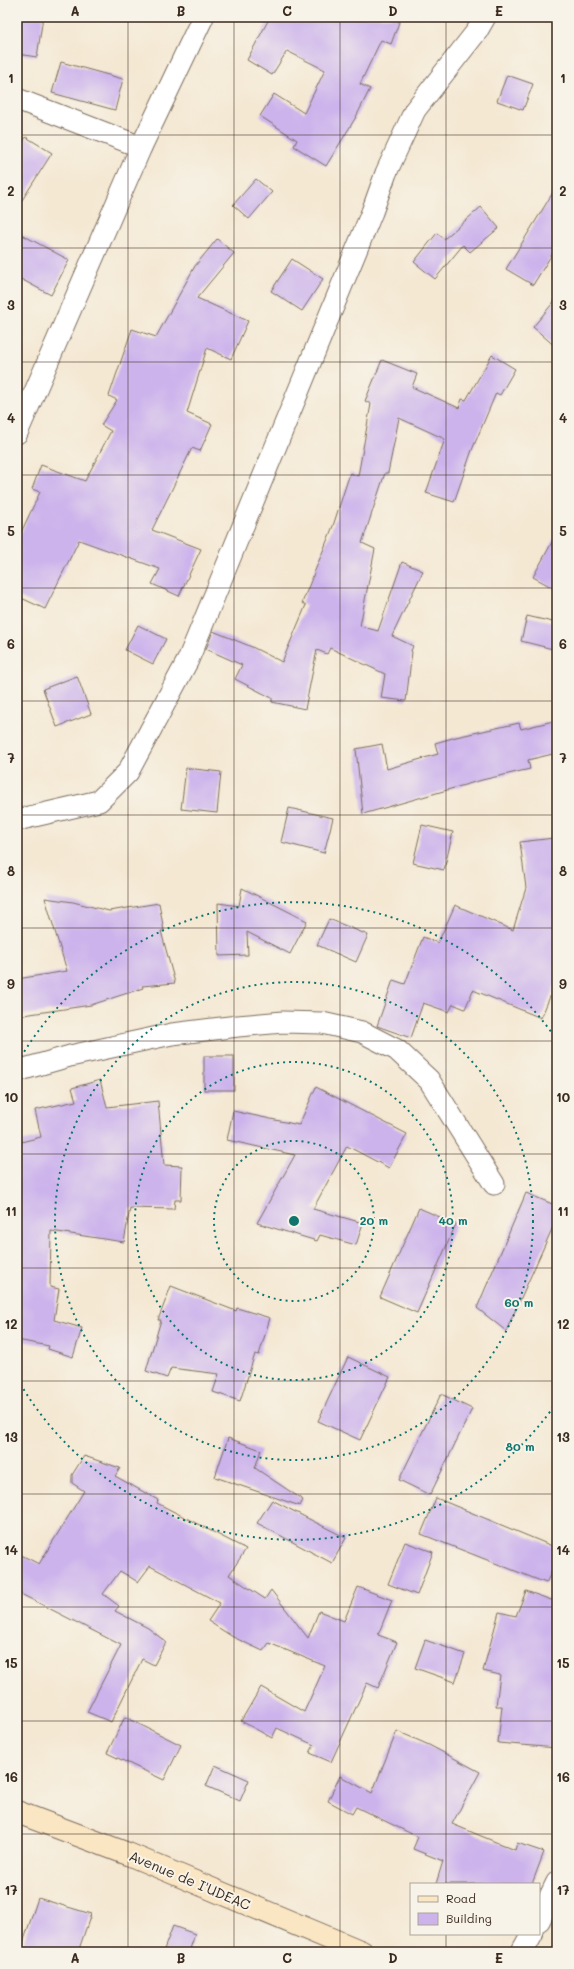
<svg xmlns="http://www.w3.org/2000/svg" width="574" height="1969" viewBox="0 0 574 1969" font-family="Mali,sans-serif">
	<rect width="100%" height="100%" fill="#f7f3e8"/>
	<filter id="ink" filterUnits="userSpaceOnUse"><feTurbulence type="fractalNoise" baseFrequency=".025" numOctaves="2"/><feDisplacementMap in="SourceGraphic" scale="8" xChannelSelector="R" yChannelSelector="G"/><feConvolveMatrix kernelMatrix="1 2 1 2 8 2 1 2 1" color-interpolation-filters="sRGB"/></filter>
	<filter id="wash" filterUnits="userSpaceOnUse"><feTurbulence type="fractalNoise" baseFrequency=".012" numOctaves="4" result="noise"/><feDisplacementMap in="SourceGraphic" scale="16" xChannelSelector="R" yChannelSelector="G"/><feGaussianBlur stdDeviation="0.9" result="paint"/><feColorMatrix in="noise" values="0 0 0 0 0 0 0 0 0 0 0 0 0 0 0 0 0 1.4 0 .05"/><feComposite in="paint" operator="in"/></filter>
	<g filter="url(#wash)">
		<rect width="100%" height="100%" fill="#f4e8d3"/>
		<g id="blocks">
			<g fill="#ccb3ec">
				<polygon points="17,17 43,17 37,57 17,54"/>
				<polygon points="270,17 401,17 391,44 381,40 360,84 370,89 356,117 326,166 294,146 297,140 260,116 274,94 304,113 325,70 287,51 272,75 247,60"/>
				<polygon points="61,62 123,79 115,110 52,93"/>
				<polygon points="507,75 533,84 523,110 497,101"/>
				<polygon points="26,137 52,153 17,208 17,151"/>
				<polygon points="256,179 272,192 249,219 233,205"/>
				<polygon points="557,186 557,246 533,285 506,269"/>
				<polygon points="481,207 499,228 470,252 463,245 435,279 414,262 437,233 444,239"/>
				<polygon points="17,232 69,260 51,295 17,277"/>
				<polygon points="217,239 234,253 197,298 248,321 231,359 207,348 187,413 212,424 200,451 192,448 152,530 201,549 179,596 152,584 160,569 79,540 45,609 17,596 17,541 40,492 32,489 41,465 85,481 111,431 101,425 117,400 109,396 132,329 156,337 195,266"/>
				<polygon points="292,259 323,279 302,311 271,291"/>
				<polygon points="557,298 557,348 533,327"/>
				<polygon points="492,355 515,369 500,395 496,393 472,450 454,502 426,493 445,439 399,418 388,473 385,473 362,543 375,549 360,626 378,631 402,562 423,571 392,636 413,646 411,651 412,652 406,701 381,698 385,674 330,648 327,654 317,650 305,709 272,702 272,698 235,679 242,665 206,649 213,631 252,647 282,662 306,605 302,603 333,526 350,473 358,476 371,404 365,401 382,360 417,374 412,387 459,408 462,399 466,400"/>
				<polygon points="557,533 557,590 533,577"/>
				<polygon points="527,616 557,623 557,650 521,641"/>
				<polygon points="138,625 166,639 153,664 125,650"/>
				<polygon points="77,676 91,714 57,727 43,689"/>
				<polygon points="557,720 557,753 528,760 530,769 482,780 363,814 356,749 382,744 387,769 438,754 435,743 456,737 519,723 521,729"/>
				<polygon points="186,768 221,772 217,813 181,809"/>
				<polygon points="289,808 333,818 324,853 281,842"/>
				<polygon points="422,825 453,832 444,870 413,863"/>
				<polygon points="554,838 557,859 557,980 541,1018 473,990 465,1009 453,1004 449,1012 423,1003 411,1038 377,1026 393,980 405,984 423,937 438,943 455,905 513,930 526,888 520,842"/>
				<polygon points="242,888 307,921 290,954 247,932 248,955 219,956 218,903 239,906"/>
				<polygon points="45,898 73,902 109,911 159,903 164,931 161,931 175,983 142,986 143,988 91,1005 17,1016 17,979 67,971"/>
				<polygon points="329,919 368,935 356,962 317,945"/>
				<rect x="204" y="1056" width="30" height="34"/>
				<polygon points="100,1080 107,1107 158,1101 164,1165 182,1166 181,1200 175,1200 174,1209 130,1208 124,1242 51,1231 50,1287 59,1289 54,1320 82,1328 73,1357 48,1349 49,1346 17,1340 17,1143 41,1137 35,1110 76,1101 72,1088"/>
				<polygon points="316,1087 407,1134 389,1168 347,1146 313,1209 363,1223 356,1245 320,1235 317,1241 257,1223 295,1155 227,1140 233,1111 299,1125"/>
				<polygon points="526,1193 557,1206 557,1218 506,1331 477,1308"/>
				<polygon points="419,1208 456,1224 417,1313 380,1297"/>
				<polygon points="171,1286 236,1311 237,1308 270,1318 259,1355 255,1354 240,1401 213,1392 219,1374 171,1368 167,1378 146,1371 161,1320 158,1320"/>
				<polygon points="348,1357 390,1377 360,1440 318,1421"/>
				<polygon points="441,1394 472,1409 430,1495 399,1480"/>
				<polygon points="228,1438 261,1450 255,1468 303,1500 300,1506 215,1477"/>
				<polygon points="84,1456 120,1468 115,1476 158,1500 157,1503 246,1549 229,1575 265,1599 271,1590 308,1638 319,1611 344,1621 358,1587 392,1600 378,1635 397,1642 378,1688 367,1683 331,1762 310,1753 314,1745 277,1728 272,1738 241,1721 261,1687 304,1712 325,1666 269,1643 263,1651 233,1637 208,1621 220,1603 150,1566 138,1582 120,1571 103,1594 119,1606 115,1611 148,1628 166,1642 154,1665 142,1659 111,1722 87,1712 121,1645 17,1592 17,1553 39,1564 84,1491 72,1483 72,1475"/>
				<polygon points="436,1498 557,1548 557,1561 546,1583 421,1534"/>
				<polygon points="272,1500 346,1538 332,1563 257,1523"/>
				<polygon points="405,1542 433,1552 417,1595 388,1584"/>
				<polygon points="526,1591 557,1602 557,1748 498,1743 502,1706 496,1706 500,1675 483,1671 499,1612 516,1616"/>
				<polygon points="425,1640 465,1654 455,1682 415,1668"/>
				<polygon points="125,1717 181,1745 164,1780 107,1753"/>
				<polygon points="397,1731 429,1745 480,1772 452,1824 515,1850 517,1843 544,1852 532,1884 436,1884 443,1861 413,1849 418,1837 356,1807 352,1814 328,1801 340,1776 372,1793"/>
				<polygon points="215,1765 249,1780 240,1801 206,1786"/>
				<polygon points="38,1898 91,1914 78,1952 20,1952"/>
				<polygon points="173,1926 195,1934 189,1952 163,1952"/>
			</g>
		</g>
	</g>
	<g filter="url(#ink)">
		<use href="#blocks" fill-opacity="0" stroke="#7c6c5d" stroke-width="1"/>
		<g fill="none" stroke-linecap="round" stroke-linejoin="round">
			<defs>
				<g id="minor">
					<polyline points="17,99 141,147"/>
					<polyline points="17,433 141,147 203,17"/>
					<polyline points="17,820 99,801 128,772 188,660 372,212 386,173 415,110 477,31 485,17"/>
					<polyline points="17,1071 70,1056 172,1034 238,1026 283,1022 322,1023 362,1032 397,1050 429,1080 494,1184"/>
				</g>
				<g id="tertiary">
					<polyline points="539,1920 557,1883"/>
					<polyline points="522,1952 532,1934"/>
				</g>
				<polyline id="secondary" points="17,1812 128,1854 362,1952"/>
			</defs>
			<use href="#minor" stroke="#7c6c5d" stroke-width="23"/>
			<use href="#tertiary" stroke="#7c6c5d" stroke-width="24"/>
			<use href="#secondary" stroke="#7c6c5d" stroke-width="24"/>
			<use href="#minor" stroke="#fff" stroke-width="21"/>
			<use href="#tertiary" stroke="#fff" stroke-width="22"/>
			<use href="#secondary" stroke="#fbe6c4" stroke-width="22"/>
		</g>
	</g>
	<path fill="none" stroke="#3b2a1e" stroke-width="1" stroke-opacity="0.55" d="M 128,17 L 128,1952M 234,17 L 234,1952M 340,17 L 340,1952M 446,17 L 446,1884M 17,135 L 557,135M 17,248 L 557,248M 17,362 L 557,362M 17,475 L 557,475M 17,588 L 557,588M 17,701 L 557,701M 17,815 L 557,815M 17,928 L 557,928M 17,1041 L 557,1041M 17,1154 L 557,1154M 17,1268 L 557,1268M 17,1381 L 557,1381M 17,1494 L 557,1494M 17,1607 L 557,1607M 17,1721 L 557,1721M 17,1834 L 557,1834M 446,1934 L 446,1952"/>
	<g fill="none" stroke="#0f766e" stroke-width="2" stroke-dasharray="2 4">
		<circle cx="294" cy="1221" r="80"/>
		<circle cx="294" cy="1221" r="159"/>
		<circle cx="294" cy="1221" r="239"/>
		<path d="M557 1402A319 319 0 0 1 18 1380M18 1062A319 319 0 0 1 557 1040"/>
	</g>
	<g text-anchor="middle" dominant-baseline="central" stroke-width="4" stroke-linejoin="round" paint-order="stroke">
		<g font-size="14" fill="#3b2a1e" stroke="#f7f3e8">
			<text transform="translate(190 1880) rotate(23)">Avenue de I'UDEAC</text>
		</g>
	</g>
	<circle cx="294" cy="1221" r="6" fill="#0f766e" stroke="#f7f3e8" stroke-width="2"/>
	<g font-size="12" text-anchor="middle" font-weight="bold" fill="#0f766e" stroke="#f7f3e8" stroke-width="4" stroke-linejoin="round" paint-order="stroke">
		<text x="374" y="1225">20 m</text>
		<text x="453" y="1225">40 m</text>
		<text x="519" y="1307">60 m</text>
		<text x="520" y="1451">80 m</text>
	</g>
	<rect width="574" height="1969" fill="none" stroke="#f7f3e8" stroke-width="44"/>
	<rect x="410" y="1883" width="130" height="52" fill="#f7f3e8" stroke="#aca397"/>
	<rect x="418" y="1896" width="20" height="6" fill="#fbe6c4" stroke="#aca397"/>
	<text x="446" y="1903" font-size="12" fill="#3b2a1e">Road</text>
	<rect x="418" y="1913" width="20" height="12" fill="#ccb3ec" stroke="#aca397"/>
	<text x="446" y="1923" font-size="12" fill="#3b2a1e">Building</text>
	<rect x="22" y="22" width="530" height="1925" fill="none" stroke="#3b2a1e" stroke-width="1.5"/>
	<g font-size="13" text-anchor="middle" font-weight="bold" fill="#3b2a1e">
		<text x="75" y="16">A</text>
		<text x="181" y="16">B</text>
		<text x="287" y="16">C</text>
		<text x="393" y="16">D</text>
		<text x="499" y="16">E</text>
		<text x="11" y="83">1</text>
		<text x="563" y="83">1</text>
		<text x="11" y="196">2</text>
		<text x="563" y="196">2</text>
		<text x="11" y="310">3</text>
		<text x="563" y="310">3</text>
		<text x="11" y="423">4</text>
		<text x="563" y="423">4</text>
		<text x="11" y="536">5</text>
		<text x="563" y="536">5</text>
		<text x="11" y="649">6</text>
		<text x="563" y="649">6</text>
		<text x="11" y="763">7</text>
		<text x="563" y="763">7</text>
		<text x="11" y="876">8</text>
		<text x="563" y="876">8</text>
		<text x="11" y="989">9</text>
		<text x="563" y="989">9</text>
		<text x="11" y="1102">10</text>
		<text x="563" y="1102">10</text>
		<text x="11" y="1216">11</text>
		<text x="563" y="1216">11</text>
		<text x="11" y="1329">12</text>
		<text x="563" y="1329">12</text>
		<text x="11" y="1442">13</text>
		<text x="563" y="1442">13</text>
		<text x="11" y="1555">14</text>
		<text x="563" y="1555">14</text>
		<text x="11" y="1668">15</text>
		<text x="563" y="1668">15</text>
		<text x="11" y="1782">16</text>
		<text x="563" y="1782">16</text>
		<text x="11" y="1895">17</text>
		<text x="563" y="1895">17</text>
		<text x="75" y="1963">A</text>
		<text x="181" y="1963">B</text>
		<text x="287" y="1963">C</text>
		<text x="393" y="1963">D</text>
		<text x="499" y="1963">E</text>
	</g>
</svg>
